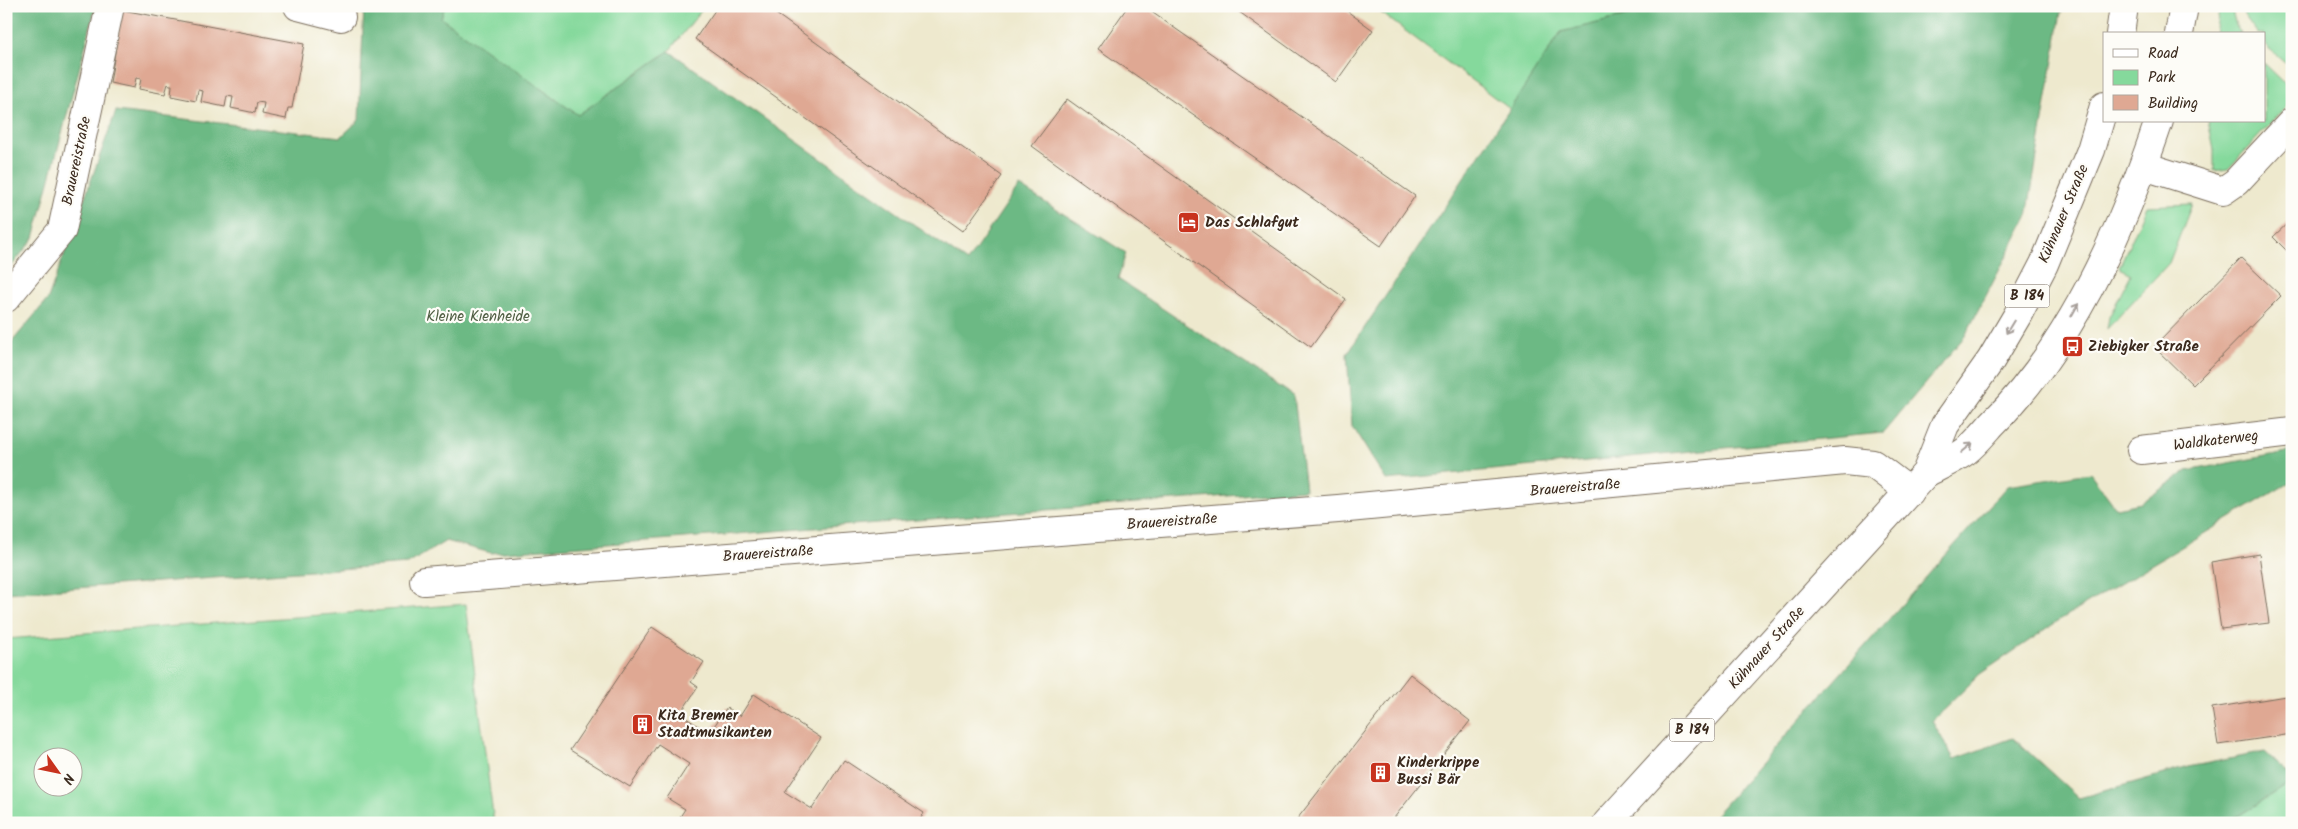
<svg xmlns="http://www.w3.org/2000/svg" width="2298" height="829" viewBox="0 0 2298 829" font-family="Kalam,sans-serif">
	<rect width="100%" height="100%" fill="#fdfcf7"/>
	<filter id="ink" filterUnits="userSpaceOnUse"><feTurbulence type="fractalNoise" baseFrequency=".02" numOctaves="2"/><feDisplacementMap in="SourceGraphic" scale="10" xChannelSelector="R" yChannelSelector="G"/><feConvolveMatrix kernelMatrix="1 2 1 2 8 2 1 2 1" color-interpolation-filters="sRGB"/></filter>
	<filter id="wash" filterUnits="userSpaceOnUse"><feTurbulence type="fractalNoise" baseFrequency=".0096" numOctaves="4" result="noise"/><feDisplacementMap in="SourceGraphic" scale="20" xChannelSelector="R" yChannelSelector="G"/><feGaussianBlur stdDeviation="1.12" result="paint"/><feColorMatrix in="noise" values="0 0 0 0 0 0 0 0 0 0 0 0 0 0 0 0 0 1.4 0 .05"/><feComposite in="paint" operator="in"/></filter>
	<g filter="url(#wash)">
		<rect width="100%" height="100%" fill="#eee9ce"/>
		<g fill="#85d99c" stroke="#60825d" fill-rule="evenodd">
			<polygon points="445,6 705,6 669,51 578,115 440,18"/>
			<polygon points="1372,6 1667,6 1561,32 1510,109"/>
			<polygon points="2220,6 2231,6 2236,26 2241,34 2215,34"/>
			<polygon points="2243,6 2292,6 2292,68 2266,46 2264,34 2258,34 2244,15"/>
			<polygon points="2264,63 2292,90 2292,101 2228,169 2214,171 2214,150 2208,121 2264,121"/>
			<polygon points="2192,204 2169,263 2107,329 2109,317 2131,274 2119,268 2147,206"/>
			<path d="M 466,604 L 494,823 L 6,823 L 6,639 ZM 72,756 L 72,786 L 42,786 L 42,756 Z"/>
			<polygon points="2292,782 2292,823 2227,823"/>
		</g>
		<g fill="#6cb984" stroke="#547251">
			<polygon points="6,6 96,6 34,238 6,273"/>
			<polygon points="364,6 445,6 441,18 578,115 669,51 967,262 1019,186 1126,253 1118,279 1294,396 1305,490 491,553 446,541 408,564 6,593 6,349 48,299 116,111 341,137 359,120"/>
			<polygon points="1667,6 2062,6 2027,217 1965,336 1883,433 1386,480 1352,426 1347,354 1561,32"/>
			<polygon points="2292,451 2292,481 2061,619 1980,674 1932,721 1954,759 2013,738 2079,798 2188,767 2265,752 2292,777 2292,782 2227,823 1708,823 2007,486 2090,473 2116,508 2141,503 2187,471"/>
		</g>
		<g id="blocks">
			<g fill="#dfa893">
				<polygon points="718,6 765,6 1002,176 963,231 695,39"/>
				<polygon points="1128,6 1143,6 1415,196 1381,246 1098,49"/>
				<polygon points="1231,6 1340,6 1373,30 1336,82"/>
				<polygon points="122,10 304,44 292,108 288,108 286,119 262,114 264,103 257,102 255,113 231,108 233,97 227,96 225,107 201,102 203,91 198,90 196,101 171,96 172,85 170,85 168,84 165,94 139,89 141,79 136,78 134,88 110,83"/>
				<polygon points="1067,99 1346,299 1311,347 1032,146"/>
				<polygon points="2292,219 2292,256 2273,237"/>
				<polygon points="2241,258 2281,296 2193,385 2154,347"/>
				<polygon points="2259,554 2269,623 2221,629 2211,562"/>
				<polygon points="652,627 704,662 691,682 698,687 680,714 709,733 727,708 740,716 754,694 821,738 785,792 812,809 844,760 924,813 918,823 771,823 763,818 760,823 676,823 685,809 667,798 689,764 658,744 630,787 570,750"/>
				<polygon points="1410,674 1470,721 1390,823 1294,823"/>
				<polygon points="2292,695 2292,734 2218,745 2212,708"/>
			</g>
		</g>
	</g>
	<g filter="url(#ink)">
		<use href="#blocks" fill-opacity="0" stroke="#7a6d5c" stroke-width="1"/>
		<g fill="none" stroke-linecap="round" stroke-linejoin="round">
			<defs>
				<g id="street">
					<polyline points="298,6 341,17"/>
					<polyline points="2144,166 2223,191 2236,182 2292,122"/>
					<polyline points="6,298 62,230 110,6"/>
					<polyline points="2141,450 2292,432"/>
					<polyline points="424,581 1338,509 1845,461 1873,464 1910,492"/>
				</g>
				<g id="primary">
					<polyline points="2120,34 2124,6"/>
					<polyline points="2179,34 2184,6"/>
					<path d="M 1926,473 C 1939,466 1954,460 1966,451 C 1975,444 1984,433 1992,424 C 2071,346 2124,225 2159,121"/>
					<polyline points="1607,823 1926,473 1945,425 1991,360 2017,316 2044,264 2091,150 2104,106"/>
				</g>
			</defs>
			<use href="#street" stroke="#7a6d5c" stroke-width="30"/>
			<use href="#primary" stroke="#7a6d5c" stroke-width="30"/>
			<use href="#street" stroke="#fff" stroke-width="28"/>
			<use href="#primary" stroke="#fff" stroke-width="28"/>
		</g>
		<defs><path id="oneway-shaft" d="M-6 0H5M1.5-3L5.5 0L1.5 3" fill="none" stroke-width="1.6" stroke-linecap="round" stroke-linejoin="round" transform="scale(1.25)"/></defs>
		<g stroke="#a79f9a">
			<use href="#oneway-shaft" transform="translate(2075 310) rotate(-60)"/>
			<use href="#oneway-shaft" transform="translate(2010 327) rotate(121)"/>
			<use href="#oneway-shaft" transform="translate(1967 448) rotate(-40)"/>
		</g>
	</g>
	<defs>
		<symbol id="hotel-square" viewBox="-11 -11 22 22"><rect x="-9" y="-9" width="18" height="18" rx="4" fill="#c8321e" stroke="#fdfcf7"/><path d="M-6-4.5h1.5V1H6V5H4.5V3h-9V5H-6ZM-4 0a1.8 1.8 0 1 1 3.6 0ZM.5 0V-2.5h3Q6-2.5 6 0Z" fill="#fff"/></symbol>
		<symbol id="bus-square" viewBox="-11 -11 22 22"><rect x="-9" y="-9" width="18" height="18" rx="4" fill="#c8321e" stroke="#fdfcf7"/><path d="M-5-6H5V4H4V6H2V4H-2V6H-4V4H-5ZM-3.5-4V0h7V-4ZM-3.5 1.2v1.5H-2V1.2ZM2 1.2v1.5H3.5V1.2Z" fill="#fff"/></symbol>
		<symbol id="building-square" viewBox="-11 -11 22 22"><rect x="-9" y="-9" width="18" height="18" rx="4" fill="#c8321e" stroke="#fdfcf7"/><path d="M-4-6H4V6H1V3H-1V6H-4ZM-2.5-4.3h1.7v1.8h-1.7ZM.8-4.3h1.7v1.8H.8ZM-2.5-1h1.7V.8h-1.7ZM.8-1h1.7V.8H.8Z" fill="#fff"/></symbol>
	</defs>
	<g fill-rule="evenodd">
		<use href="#hotel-square" x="1176" y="210" width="25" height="25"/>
		<use href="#bus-square" x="2060" y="334" width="25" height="25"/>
		<use href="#building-square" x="630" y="712" width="25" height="25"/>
		<use href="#building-square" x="1368" y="760" width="25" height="25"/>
	</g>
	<g text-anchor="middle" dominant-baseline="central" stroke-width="4.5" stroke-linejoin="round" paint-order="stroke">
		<g fill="#fdfcf7" stroke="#75695f" stroke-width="1">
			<rect x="2004.5" y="284.5" width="45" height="23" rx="4"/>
			<rect x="1669.5" y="718.5" width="45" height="23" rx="4"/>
		</g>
		<g font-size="14" font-weight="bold" fill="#3b2a1e">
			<text x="2027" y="296">B 184</text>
			<text x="1692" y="730">B 184</text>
		</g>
		<g font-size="15" fill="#3b2a1e" stroke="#fdfcf7">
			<text transform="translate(77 161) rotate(-78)">Brauereistraße</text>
			<text transform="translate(2064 214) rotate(-67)">Kühnauer Straße</text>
			<text transform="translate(2216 441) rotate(-7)">Waldkaterweg</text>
			<text transform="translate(1575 488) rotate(-5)">Brauereistraße</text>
			<text transform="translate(1172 522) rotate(-4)">Brauereistraße</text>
			<text transform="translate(768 554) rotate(-4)">Brauereistraße</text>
			<text transform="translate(1767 648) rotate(-48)">Kühnauer Straße</text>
		</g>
		<g font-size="15" font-weight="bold" fill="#3b2a1e" stroke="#fdfcf7" text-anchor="start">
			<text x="1205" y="223">Das Schlafgut</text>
			<text x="2088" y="347">Ziebigker Straße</text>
			<text x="658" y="716">Kita Bremer<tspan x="658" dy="17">Stadtmusikanten</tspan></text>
			<text x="1397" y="763">Kinderkrippe<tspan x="1397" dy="17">Bussi Bär</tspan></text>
		</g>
		<g font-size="15" fill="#515f44" stroke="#fdfcf7">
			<text x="478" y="317">Kleine Kienheide</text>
		</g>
	</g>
	<rect width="2298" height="829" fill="none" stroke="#fdfcf7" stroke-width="25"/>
	<rect x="2103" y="32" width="162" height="90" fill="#fdfcf7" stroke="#afa8a0"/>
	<rect x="2113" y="49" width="25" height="8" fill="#ffffff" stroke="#afa8a0"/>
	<text x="2148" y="58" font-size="15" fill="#3b2a1e">Road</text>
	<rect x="2113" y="70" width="25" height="15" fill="#85d99c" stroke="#afa8a0"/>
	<text x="2148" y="82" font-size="15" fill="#3b2a1e">Park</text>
	<rect x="2113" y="95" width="25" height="15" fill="#dfa893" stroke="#afa8a0"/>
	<text x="2148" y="108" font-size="15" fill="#3b2a1e">Building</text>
	<g transform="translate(58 772) rotate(123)"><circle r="24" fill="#fdfcf7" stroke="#afa8a0"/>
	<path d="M0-4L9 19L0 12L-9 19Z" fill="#c8321e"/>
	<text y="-8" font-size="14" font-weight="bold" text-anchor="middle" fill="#3b2a1e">N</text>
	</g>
</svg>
